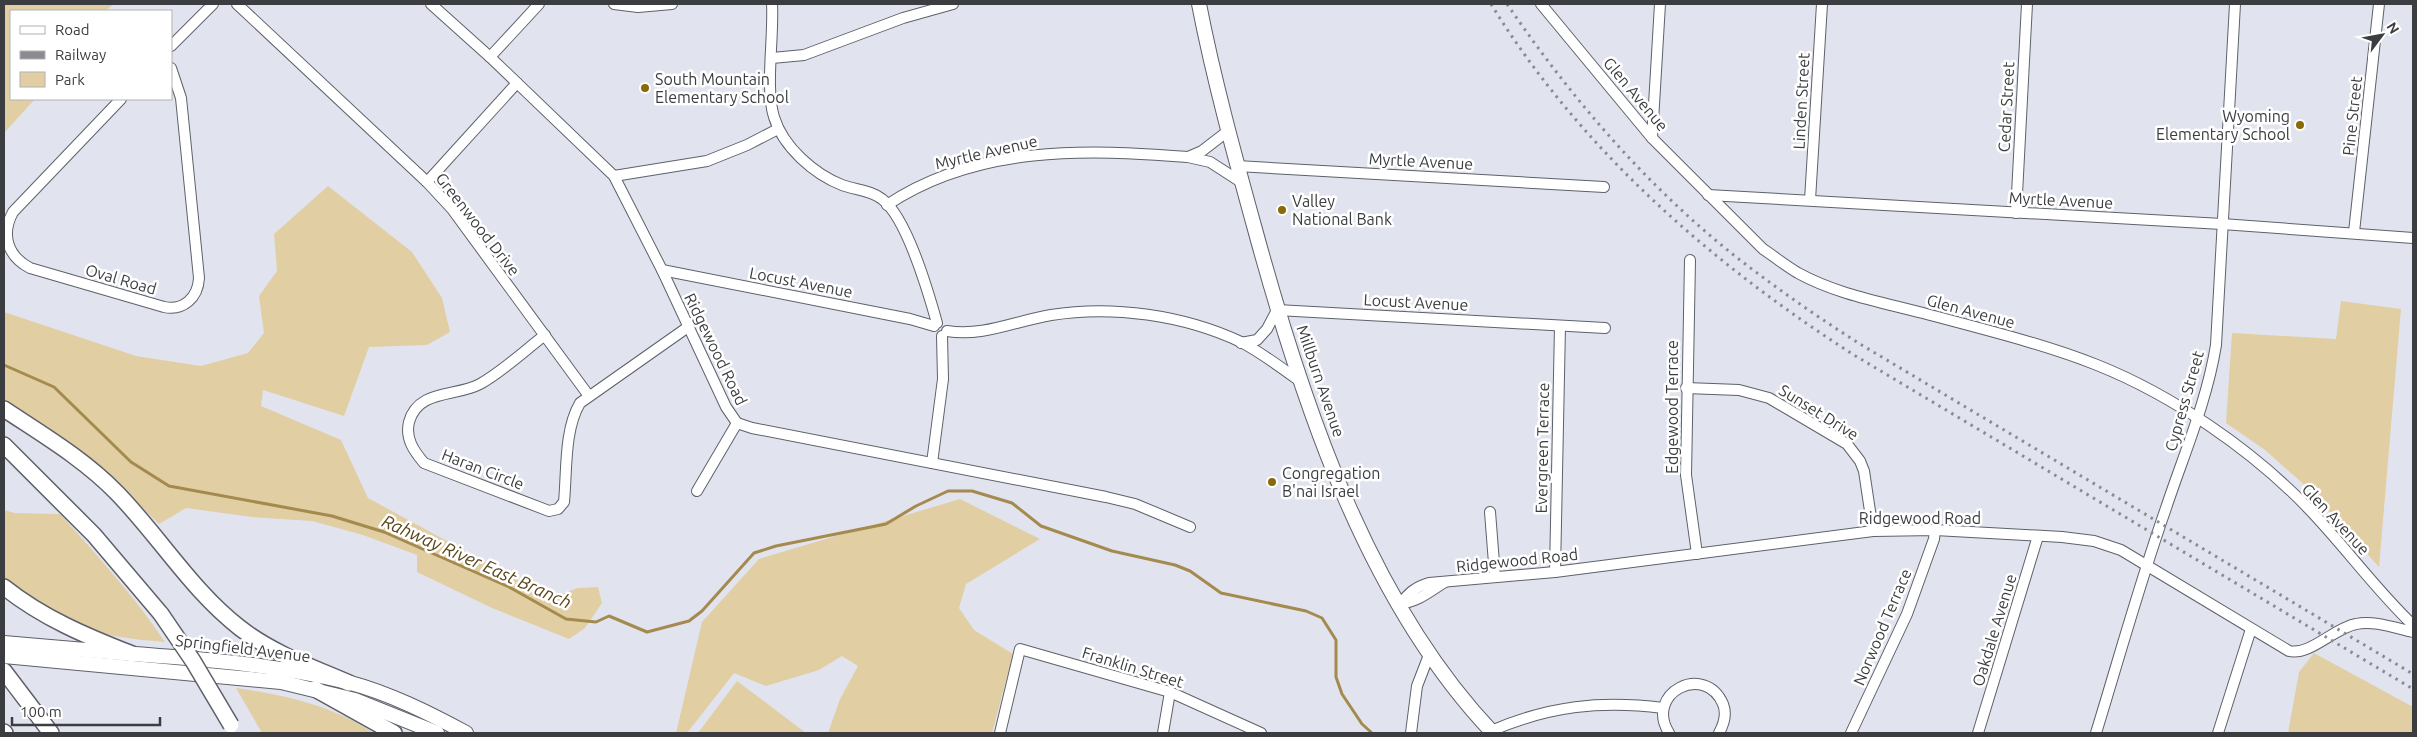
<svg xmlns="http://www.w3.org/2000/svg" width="2417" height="737" viewBox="0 0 2417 737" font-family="Ubuntu,sans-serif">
	<rect width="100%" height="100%" fill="#e1e4ee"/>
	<g fill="#e2cea3">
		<polygon points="4,4 114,4 105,11 11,11 11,99 35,99 4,133"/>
		<polygon points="328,186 412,252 442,298 450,332 427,345 369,347 344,416 263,390 261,406 341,440 368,498 551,598 578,588 598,587 602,603 585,628 569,639 492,608 417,572 417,555 363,535 312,521 252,517 186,508 159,524 125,491 62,438 4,400 4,312 136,356 201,366 248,353 264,333 259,296 277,271 274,234"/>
		<polygon points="2341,301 2401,309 2379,567 2309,489 2265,450 2226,423 2232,333 2336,339"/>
		<polygon points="960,499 1040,539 966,584 959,608 974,630 1013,654 992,733 828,733 840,699 858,666 842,656 819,670 766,686 734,673 687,733 676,733 702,622 759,559"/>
		<path d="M 4,510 L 15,513 L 60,514 C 97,555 134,596 165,642 C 138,640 95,635 71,624 C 49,613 22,594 4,578 Z"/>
		<polygon points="2314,653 2413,707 2413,733 2288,733 2299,672"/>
		<polygon points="737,681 806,733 698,733"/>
		<path d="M 236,688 C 284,695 332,705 373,733 L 262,733 Z"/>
	</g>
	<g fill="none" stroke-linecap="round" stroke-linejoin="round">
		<polyline stroke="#a48a4e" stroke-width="3" points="4,365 54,387 131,462 169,486 332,516 384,532 509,587 566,619 596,622 609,616 647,632 689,621 702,611 754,553 776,546 886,524 916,506 948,491 972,491 1012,503 1041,526 1112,551 1175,565 1190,571 1221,593 1306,611 1322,618 1336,640 1336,677 1342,694 1362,724 1372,733"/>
		<defs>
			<g id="minor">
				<polyline points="237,4 427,182 452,209 589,396"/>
				<polyline points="431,4 490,57 614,176 662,270 726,407 737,423 752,428 1106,497 1135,504 1190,527"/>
				<polyline points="614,4 638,7 672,4"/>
				<path d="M 772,4 C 774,36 765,89 774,117 C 783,147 814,174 842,185 C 855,190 871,190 882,199 C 907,218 928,291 937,323"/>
				<path d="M 1541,4 L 1652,138 L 1763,249 C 1775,257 1786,266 1798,273 C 1836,294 1881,302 1923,313 C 1982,329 2041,343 2097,365 C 2172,395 2251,449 2307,507 C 2344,545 2375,589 2413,625"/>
				<polyline points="171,46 213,4"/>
				<polyline points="490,57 539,4"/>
				<polyline points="772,58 804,55 903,18 953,4"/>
				<path d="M 121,99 L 13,212 C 1,234 7,256 30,268 L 164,307 C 183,311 198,298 199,278 L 181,98 L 171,68"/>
				<polyline points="1652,138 1660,4"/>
				<polyline points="1188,157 1210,162 1241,182"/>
				<polyline points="1237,166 1604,187"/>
				<polyline points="614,176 707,161 747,145 778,129"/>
				<polyline points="427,182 517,83"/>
				<polyline points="1708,195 2222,224 2413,238"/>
				<polyline points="1810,200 1822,4"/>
				<path d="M 887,205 C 977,145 1086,149 1188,157 L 1202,151 L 1228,131"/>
				<polyline points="2016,213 2027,4"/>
				<polyline points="2354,232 2379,4"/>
				<polyline points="1690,260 1686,475 1697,554"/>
				<polyline points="662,270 910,319 934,326"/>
				<path d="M 947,331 C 983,337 1015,321 1051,315 C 1112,305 1184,315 1241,342 C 1262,353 1282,368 1301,382"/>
				<path d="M 545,335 C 524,351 503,371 480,384 C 456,397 418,389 409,422 C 405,439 414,451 424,463 L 549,511 L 558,509 L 564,502 C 567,471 564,430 580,403 L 688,327"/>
				<polyline points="1241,343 1257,340 1267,329 1277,310 1605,328"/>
				<polyline points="1686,388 1739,390 1769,398 1847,444 1860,461 1864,471 1873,531"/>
				<polyline points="932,463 943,379 942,336"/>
				<polyline points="697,491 737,423"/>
				<polyline points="1490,512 1495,576"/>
				<polyline points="1555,572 1560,326"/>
				<path d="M 1400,604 C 1409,593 1415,587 1429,583 L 1555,572 L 1873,531 L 1935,530 L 2062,537 L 2094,541 L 2121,550 L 2289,651 C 2310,656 2334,628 2356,624 C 2374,620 2395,628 2413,632"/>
				<path d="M 1400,604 C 1421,600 1427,593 1445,582"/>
				<path d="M 1491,731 C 1549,706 1601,700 1663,708"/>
				<polyline points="1000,733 1020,649 1170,692 1261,733"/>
				<polyline points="1163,733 1170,692"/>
				<polyline points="1411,733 1417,686 1429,655"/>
				<path d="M 1669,733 C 1644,693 1705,662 1723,704 C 1727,714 1724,724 1719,733"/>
				<polyline points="1851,733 1907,614 1934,539 1935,530"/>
				<polyline points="1978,733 2038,536"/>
				<path d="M 2096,733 C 2119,658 2140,582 2166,508 C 2184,454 2207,401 2216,345 L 2235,4"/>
				<polyline points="2218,733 2251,629"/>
			</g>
			<g id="major">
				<path d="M 1199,4 C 1214,81 1235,157 1256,233 C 1303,405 1368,602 1493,733"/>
				<path d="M 4,643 C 61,648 118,653 174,657 C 233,662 290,668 347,682 C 389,693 429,713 466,733"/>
				<polyline points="4,656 281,682 355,700 437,733"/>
			</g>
			<g id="highway">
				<path d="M 4,409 C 43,435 84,459 117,493 C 159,536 192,591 240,628 C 272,653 312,667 349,683"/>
				<polyline points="4,445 94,535 161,614"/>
				<path d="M 4,587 C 43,618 86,636 132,654"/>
				<polyline points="4,671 51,733"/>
				<polyline points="315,689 394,733"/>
				<polyline points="4,732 5,733"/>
			</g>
		</defs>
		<use href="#minor" stroke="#5e6169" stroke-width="12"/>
		<use href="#major" stroke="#5e6169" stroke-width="16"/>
		<use href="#highway" stroke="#5e6169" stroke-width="18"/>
		<use href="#minor" stroke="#fff" stroke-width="10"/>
		<use href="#major" stroke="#fff" stroke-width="14"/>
		<use href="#highway" stroke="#fff" stroke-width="15"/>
		<g stroke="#8a8c92" stroke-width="3" stroke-dasharray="2.5 5" stroke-linecap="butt">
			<path d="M 1491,4 C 1580,149 1712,264 1854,355 L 2413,689"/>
			<path d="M 1507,4 C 1572,99 1648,188 1740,260 C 1779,290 1819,318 1860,344 L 2413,674"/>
		</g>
		<defs>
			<polyline id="highway-bridge" points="161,614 193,661 231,725"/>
		</defs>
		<use href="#highway-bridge" stroke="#5e6169" stroke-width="18" stroke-linecap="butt"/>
		<use href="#highway-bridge" stroke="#fff" stroke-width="15"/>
	</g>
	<g fill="#8a6908" stroke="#fff" stroke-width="2">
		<circle cx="645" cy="88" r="5"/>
		<circle cx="2300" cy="125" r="5"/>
		<circle cx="1282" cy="210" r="5"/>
		<circle cx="1272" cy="482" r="5"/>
	</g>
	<g text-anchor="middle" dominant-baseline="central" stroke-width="5" stroke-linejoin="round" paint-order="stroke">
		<g font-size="16" fill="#3c3d40" stroke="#fff" text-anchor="start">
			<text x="655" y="79">South Mountain<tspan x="655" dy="18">Elementary School</tspan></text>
			<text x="2290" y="116" text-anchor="end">Wyoming<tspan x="2290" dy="18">Elementary School</tspan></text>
			<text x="1292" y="201">Valley<tspan x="1292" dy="18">National Bank</tspan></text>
			<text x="1282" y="473">Congregation<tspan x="1282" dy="18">B'nai Israel</tspan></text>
		</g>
		<g font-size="16" fill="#3c3d40" stroke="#fff">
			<text transform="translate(1636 94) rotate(50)">Glen Avenue</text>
			<text transform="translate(1801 101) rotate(-87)">Linden Street</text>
			<text transform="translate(2006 107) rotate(-87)">Cedar Street</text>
			<text transform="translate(2352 116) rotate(-84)">Pine Street</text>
			<text transform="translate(986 152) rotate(-13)">Myrtle Avenue</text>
			<text transform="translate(1421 161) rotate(3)">Myrtle Avenue</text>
			<text transform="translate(2061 200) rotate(3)">Myrtle Avenue</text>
			<text transform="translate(478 224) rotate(52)">Greenwood Drive</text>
			<text transform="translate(121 279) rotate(16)">Oval Road</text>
			<text transform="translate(801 282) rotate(11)">Locust Avenue</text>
			<text transform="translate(1416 302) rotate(3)">Locust Avenue</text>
			<text transform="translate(1971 311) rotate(15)">Glen Avenue</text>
			<text transform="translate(716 349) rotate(64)">Ridgewood Road</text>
			<text transform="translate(1321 381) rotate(71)">Millburn Avenue</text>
			<text transform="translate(2184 401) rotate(-74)">Cypress Street</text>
			<text transform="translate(1672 407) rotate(-90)">Edgewood Terrace</text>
			<text transform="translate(1819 412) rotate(32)">Sunset Drive</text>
			<text transform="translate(1542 448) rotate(-89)">Evergreen Terrace</text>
			<text transform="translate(483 469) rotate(21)">Haran Circle</text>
			<text x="1920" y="518">Ridgewood Road</text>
			<text transform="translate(2336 519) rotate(47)">Glen Avenue</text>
			<text transform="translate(1517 560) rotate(-6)">Ridgewood Road</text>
			<text transform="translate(1882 627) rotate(-67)">Norwood Terrace</text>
			<text transform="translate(1994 630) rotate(-73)">Oakdale Avenue</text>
			<text transform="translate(243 648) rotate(7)">Springfield Avenue</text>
			<text transform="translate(1133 667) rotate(17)">Franklin Street</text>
		</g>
		<g font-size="18" font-style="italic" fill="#594516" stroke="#fff">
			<text transform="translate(477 561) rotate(24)">Rahway River East Branch</text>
		</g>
	</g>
	<rect width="2417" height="737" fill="none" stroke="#3c3d40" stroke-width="10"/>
	<rect x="10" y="10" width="162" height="90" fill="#ffffff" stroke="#b1b1b3"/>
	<rect x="20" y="26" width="25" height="8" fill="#ffffff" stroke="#b1b1b3"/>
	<text x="55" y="35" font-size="15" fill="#3c3d40">Road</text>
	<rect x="20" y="51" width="25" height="8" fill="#8a8c92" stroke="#b1b1b3"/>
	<text x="55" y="60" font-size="15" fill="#3c3d40">Railway</text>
	<rect x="20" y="72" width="25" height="15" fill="#e2cea3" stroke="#b1b1b3"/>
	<text x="55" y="85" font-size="15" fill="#3c3d40">Park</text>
	<g transform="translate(2382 35) rotate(58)" stroke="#ffffff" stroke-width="4" paint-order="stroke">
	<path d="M0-4L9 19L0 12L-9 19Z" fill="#3c3d40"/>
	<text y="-8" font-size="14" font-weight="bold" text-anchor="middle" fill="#3c3d40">N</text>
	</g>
	<path d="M12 717v8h148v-8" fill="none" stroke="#3c3d40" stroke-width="2.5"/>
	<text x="20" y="717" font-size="15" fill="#3c3d40" stroke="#ffffff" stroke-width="4" paint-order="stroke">100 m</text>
</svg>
